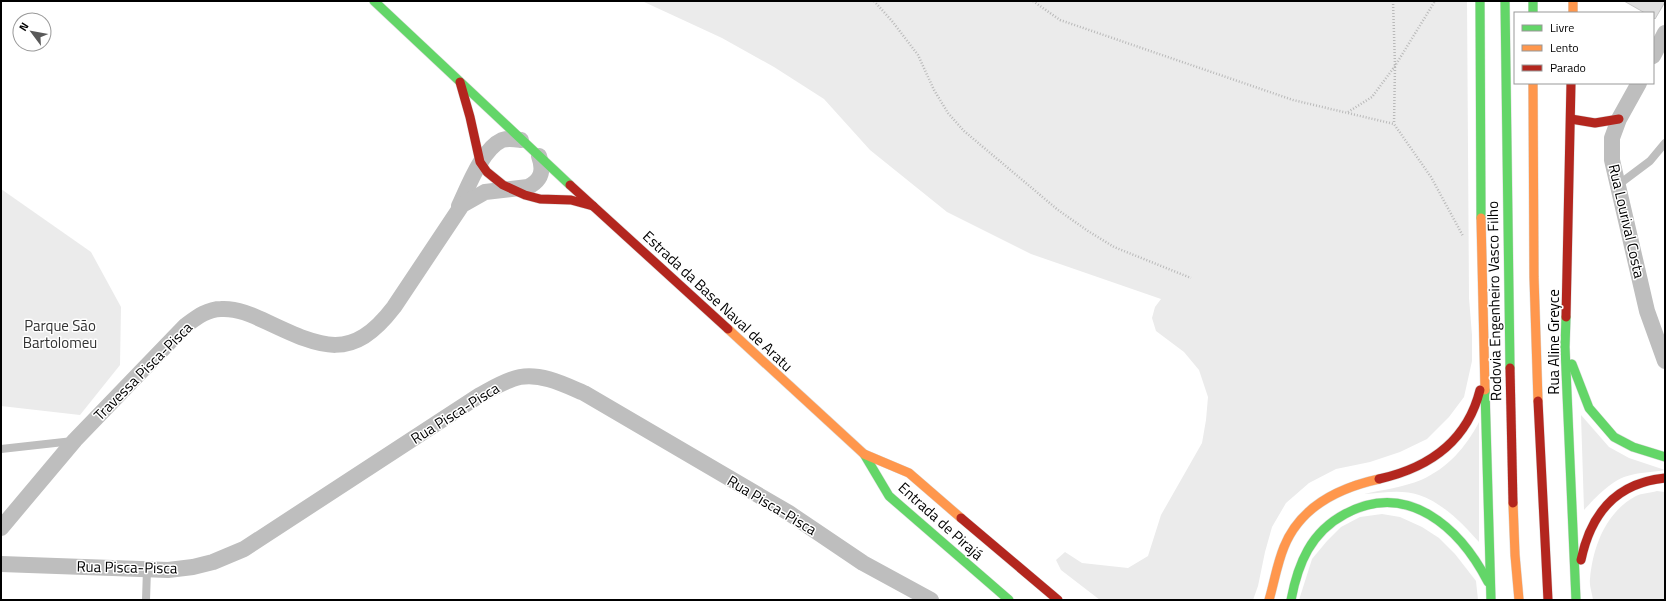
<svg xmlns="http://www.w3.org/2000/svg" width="1666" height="601" viewBox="0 0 1666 601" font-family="'Titillium Web',sans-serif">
	<rect width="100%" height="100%" fill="#fff"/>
	<g fill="#ebebeb">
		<polygon points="642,1 1467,1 1469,298 1472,335 1472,361 1464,397 1449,417 1427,439 1400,452 1370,462 1336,469 1309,483 1286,503 1272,527 1265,552 1258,586 1253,600 1100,600 1061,570 1056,560 1065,552 1082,563 1128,568 1148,556 1161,515 1202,443 1206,420 1208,397 1199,370 1184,352 1156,331 1152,318 1155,307 1161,299 1031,254 947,212 870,150 824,99 774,67 722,38"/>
		<polygon points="1,189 91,252 121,307 120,365 80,415 1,406"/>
		<path d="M 1581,415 L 1609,447 L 1629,458 L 1665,470 C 1654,472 1642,472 1631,475 C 1612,479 1596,497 1584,510 Z"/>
		<path d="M 1479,422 L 1479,542 C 1463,524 1443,503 1419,495 C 1402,489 1381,493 1364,494 C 1382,490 1404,487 1421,480 C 1448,468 1466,447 1479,422 Z"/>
		<path d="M 1657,491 L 1665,492 L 1665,600 L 1593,600 C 1592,593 1589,585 1590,579 C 1593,546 1606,512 1636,496 C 1642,493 1650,493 1657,491 Z"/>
		<polygon points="1382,514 1400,517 1422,527 1439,538 1455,554 1476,581 1478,600 1299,600 1312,559 1327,541 1341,527 1360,517"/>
	</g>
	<polygon fill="#dfdfdf" stroke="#c6c6c6" points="1624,1 1665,1 1665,2 1655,19 1653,17 1653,13 1645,13"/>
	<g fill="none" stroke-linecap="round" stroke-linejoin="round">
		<defs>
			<g id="fast">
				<polyline points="374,1 570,185"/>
				<polyline points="1480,1 1481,218"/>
				<polyline points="1505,1 1510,368"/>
				<polyline points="1533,1 1533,13"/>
				<polyline points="1566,317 1565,347 1576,600"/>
				<polyline points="1572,364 1589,408 1614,437 1633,447 1665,457"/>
				<polyline points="1485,390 1491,600"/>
				<polyline points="864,454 889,496 1009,600"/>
				<path d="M 1291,600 C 1298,563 1311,532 1345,514 C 1408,480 1460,528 1488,582"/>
			</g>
			<g id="slow">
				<polyline points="1573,1 1573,13"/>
				<polyline points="1533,83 1534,277 1538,401"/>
				<polyline points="1481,218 1485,390"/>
				<polyline points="728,329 864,454 909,473 961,518"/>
				<polyline points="1513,503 1515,555 1519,600"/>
				<path d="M 1269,600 C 1274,583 1277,564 1284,547 C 1300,507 1338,488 1379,479"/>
			</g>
			<g id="jam">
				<polyline points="460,82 470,117 480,162 487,172 503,185 525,195 540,199 571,200 593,206"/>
				<polyline points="1571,119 1595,123 1619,119"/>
				<polyline points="570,185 728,329"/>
				<polyline points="1566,317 1571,83"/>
				<polyline points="1510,368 1513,503"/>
				<polyline points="1538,401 1548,600"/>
				<path d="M 1379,479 C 1428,468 1467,442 1480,390"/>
				<polyline points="961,518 1058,600"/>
				<path d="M 1581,560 C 1591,513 1616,483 1665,478"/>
			</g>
		</defs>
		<use href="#fast" stroke="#dbdbdb" stroke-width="10"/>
		<use href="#slow" stroke="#dbdbdb" stroke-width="10"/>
		<use href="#jam" stroke="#dbdbdb" stroke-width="10"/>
		<g stroke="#b9b9b9" stroke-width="2.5" stroke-dasharray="1 2" stroke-linecap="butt">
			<polyline points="874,1 892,21 918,55 934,90 948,113 964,131 1058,210 1088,231 1114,247 1191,278"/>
			<polyline points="1033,1 1060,20 1293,100 1394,124 1431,177 1463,236"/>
			<polyline points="1393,1 1395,66 1394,124"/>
			<polyline points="1348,112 1372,97 1395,66 1435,1"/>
		</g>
		<g stroke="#bebebe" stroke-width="8">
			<polyline points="1618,185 1650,161 1665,143"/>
			<polyline points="1,449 73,441"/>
			<polyline points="146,600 147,569"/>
		</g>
		<g stroke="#bebebe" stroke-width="16">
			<polyline points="1653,56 1665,33"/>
			<polyline points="1639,83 1619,119 1612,138 1612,160 1647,311 1665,361"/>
			<path d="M 459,206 C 468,187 482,149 502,140 C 508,138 514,139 521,140"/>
			<path d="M 1,528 L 75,440 L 185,326 C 196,318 207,309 221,309 C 237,308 252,315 267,322 C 322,348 352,362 394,307 L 462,205 L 485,192 L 528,187 C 542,180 544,170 539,156"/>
			<path d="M 1,564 L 168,570 L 193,567 L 213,562 L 244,549 L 480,395 C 493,388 506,380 520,377 C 542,373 565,385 584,393 L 789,513 L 863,563 L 931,600"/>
		</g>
		<use href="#fast" stroke="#63d668" stroke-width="9"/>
		<use href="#slow" stroke="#ff974d" stroke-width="9"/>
		<use href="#jam" stroke="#b3261e" stroke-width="9"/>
	</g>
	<g text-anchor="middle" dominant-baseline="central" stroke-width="3" stroke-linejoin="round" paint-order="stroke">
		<g font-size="15" fill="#000" stroke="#fff">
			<text transform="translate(1627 221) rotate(77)">Rua Lourival Costa</text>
			<text transform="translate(718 301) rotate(43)">Estrada da Base Naval de Aratu</text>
			<text transform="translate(1494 301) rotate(-91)">Rodovia Engenheiro Vasco Filho</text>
			<text transform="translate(1553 342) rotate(-90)">Rua Aline Greyce</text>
			<text transform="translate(143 371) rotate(-45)">Travessa Pisca-Pisca</text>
			<text transform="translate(455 413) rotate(-32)">Rua Pisca-Pisca</text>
			<text transform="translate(772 505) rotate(31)">Rua Pisca-Pisca</text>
			<text transform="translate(941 521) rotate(42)">Entrada de Pirajá</text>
			<text transform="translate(127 567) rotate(1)">Rua Pisca-Pisca</text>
		</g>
		<g font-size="15" fill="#323232" stroke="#fff">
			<text x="60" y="325">Parque São<tspan x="60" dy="17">Bartolomeu</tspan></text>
		</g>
	</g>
	<rect width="1666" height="601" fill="none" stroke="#000000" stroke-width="4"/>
	<rect x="1514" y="12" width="140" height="72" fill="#ffffff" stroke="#999999"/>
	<rect x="1522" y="25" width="20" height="6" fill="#63d668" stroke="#999999"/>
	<text x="1550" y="32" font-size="12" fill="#000000">Livre</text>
	<rect x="1522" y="45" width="20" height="6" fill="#ff974d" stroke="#999999"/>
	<text x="1550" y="52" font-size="12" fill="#000000">Lento</text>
	<rect x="1522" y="65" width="20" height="6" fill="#b3261e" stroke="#999999"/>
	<text x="1550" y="72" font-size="12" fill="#000000">Parado</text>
	<g transform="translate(32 32) rotate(302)"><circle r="19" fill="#ffffff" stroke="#999999"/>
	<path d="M0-3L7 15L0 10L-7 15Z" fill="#595959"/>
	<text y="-6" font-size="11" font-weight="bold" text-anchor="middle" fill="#000000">N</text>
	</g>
</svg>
